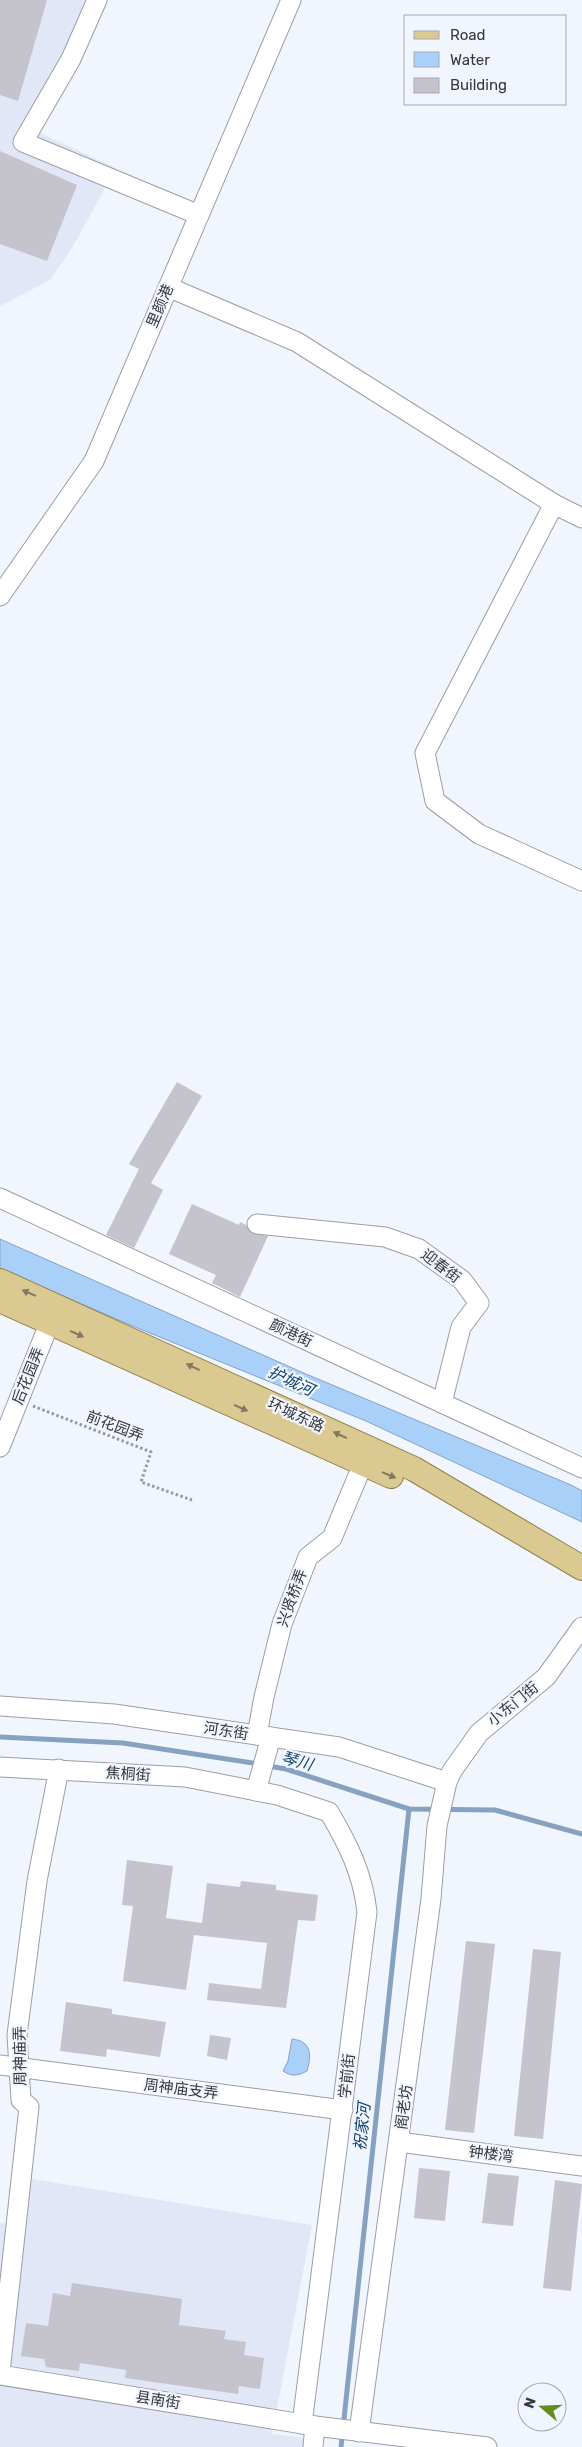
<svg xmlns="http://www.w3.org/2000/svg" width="582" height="2447" viewBox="0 0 582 2447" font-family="Rubik,'Noto Sans SC',sans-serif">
	<rect width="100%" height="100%" fill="#f1f5fe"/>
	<g fill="#e2e7f7">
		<polygon points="0,0 97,0 23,125 116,168 72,248 50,280 0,306"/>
		<polygon points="26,2178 312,2225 272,2434 305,2438 303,2447 0,2447 0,2223 19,2225"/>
	</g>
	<g fill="#a9d0f9" stroke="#87a2c0">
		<polygon points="0,1239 306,1374 571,1485 582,1491 582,1522 366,1421 135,1327 0,1269"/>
		<path d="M 292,2039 C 311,2041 312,2054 307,2071 C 297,2076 292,2077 283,2071 L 288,2061 Z"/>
	</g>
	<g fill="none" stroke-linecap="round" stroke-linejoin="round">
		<g stroke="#87a2c0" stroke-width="5">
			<polyline points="0,1737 123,1743 259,1764"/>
			<polyline points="268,1766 286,1769 409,1809 495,1810 582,1834"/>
			<polyline points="341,2447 409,1809"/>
		</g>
	</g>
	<g fill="#c5c3cc">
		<polygon points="0,0 47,0 18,101 0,95"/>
		<polygon points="0,151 77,185 47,261 0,244"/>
		<polygon points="177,1082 202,1096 151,1183 163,1190 134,1248 106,1235 139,1169 129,1164"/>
		<polygon points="192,1204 239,1225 240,1222 246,1225 251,1233 268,1236 240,1297 212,1283 216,1275 169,1254"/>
		<polygon points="127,1860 173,1866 166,1918 202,1923 207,1883 240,1887 241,1881 276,1885 276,1890 318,1895 315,1921 298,1920 286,2008 207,2000 209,1983 261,1989 267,1943 194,1935 186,1990 123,1981 133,1906 122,1905"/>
		<polygon points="466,1941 495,1944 474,2133 445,2130"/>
		<polygon points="533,1949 561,1952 543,2139 514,2136"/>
		<polygon points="66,2002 112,2009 112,2014 166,2022 160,2057 107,2049 106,2057 60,2051"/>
		<polygon points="210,2035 231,2038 227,2060 207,2056"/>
		<polygon points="419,2168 450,2171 445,2221 414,2218"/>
		<polygon points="488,2173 519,2176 513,2226 482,2223"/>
		<polygon points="555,2180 582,2184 571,2291 543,2288"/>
		<polygon points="72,2283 182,2299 179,2325 226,2331 224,2339 246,2342 244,2355 264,2358 260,2389 239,2386 238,2394 125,2378 126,2370 80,2363 79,2371 46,2367 44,2359 21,2356 26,2323 48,2326 53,2293 70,2296"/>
	</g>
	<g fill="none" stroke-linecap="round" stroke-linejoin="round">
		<defs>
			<g id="minor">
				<polyline points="97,0 71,59 23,142 199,215"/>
				<polyline points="168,287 297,342 554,504"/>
				<polyline points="582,518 554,504 425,753 435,801 479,834 582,881"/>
				<polyline points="0,596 94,461 291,0"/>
				<polyline points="0,1198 582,1468"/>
				<polyline points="257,1224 385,1237 419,1249 462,1280 479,1303 461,1327 442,1403"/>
				<polyline points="0,1447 55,1309"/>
				<polyline points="0,1706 114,1714 339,1747 447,1782"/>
				<polyline points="257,1735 264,1697 282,1624 308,1557 332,1538 368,1452"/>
				<path d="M 0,1767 L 185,1777 L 277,1795 L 329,1812 C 348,1844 363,1874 367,1912 L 302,2424"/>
				<polyline points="256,1791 271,1737"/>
				<polyline points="0,2065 343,2110"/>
				<polyline points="399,2142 582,2166"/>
				<polyline points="0,2372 29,2107 21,2100 17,2035 37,1881 59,1769"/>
				<polyline points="0,2375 315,2426 487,2447"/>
				<polyline points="359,2432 431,1899 437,1826 447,1782 452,1771 479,1733 546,1677 582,1627"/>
				<polyline points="313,2447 315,2426"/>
			</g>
			<g id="major">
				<polyline points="0,1281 414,1469 582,1568"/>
				<polyline points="0,1300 391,1476"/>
			</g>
		</defs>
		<use href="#minor" stroke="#9b9ea7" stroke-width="21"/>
		<use href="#major" stroke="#927f44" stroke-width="26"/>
		<polyline stroke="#979aa0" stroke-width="3" stroke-dasharray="2.5 2.5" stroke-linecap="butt" points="33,1406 151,1452 141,1482 192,1500"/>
		<use href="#minor" stroke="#fff" stroke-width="19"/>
		<use href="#major" stroke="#dbc992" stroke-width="24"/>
	</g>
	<defs><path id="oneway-solid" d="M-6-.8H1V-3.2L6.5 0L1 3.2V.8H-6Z" transform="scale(1.25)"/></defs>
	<g fill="#817962">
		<use href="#oneway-solid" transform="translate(29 1293) rotate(-157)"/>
		<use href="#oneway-solid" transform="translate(77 1334) rotate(24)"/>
		<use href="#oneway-solid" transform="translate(193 1367) rotate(-155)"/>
		<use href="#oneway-solid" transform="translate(241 1408) rotate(24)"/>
		<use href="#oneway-solid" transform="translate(340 1435) rotate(-155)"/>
		<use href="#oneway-solid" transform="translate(389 1475) rotate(23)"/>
	</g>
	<g text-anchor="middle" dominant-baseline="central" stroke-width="4.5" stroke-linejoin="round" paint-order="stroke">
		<g font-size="15" fill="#37383b" stroke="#f1f5fe">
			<text transform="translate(160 306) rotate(-67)">里颜港</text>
			<text transform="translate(441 1266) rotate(37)">迎春街</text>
			<text transform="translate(291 1333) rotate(25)">颜港街</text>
			<text transform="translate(28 1376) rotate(-68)">后花园弄</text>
			<text transform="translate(296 1415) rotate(25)">环城东路</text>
			<text transform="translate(115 1426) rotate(21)">前花园弄</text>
			<text transform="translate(292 1598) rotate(-70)">兴贤桥弄</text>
			<text transform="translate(513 1704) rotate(-39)">小东门街</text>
			<text transform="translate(226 1731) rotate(9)">河东街</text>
			<text transform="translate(128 1774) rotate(4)">焦桐街</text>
			<text transform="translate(20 2056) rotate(-91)">周神庙弄</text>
			<text transform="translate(347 2076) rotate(-84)">学前街</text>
			<text transform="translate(181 2089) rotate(7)">周神庙支弄</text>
			<text transform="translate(404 2107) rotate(-83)">阁老坊</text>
			<text transform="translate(491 2154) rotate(7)">钟楼湾</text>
			<text transform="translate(158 2400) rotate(9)">县南街</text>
		</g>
		<g font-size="16" font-style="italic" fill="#11426c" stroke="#f1f5fe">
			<text transform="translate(291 1381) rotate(25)">护城河</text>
			<text transform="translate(297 1761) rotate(15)">琴川</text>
			<text transform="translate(362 2127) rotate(-84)">祝家河</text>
		</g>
	</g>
	<rect x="404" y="15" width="162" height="90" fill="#f1f5fe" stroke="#a7a9b0"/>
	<rect x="414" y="31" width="25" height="8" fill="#dbc992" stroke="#a7a9b0"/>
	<text x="450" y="40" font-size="15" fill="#37383b">Road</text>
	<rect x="414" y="52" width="25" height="15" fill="#a9d0f9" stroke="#a7a9b0"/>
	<text x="450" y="65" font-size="15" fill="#37383b">Water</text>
	<rect x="414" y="78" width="25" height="15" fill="#c5c3cc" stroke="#a7a9b0"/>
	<text x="450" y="90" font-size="15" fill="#37383b">Building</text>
	<g transform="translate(542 2407) rotate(289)"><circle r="24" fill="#f1f5fe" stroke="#a7a9b0"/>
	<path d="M0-4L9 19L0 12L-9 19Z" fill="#638e1f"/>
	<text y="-8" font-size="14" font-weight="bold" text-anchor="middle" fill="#37383b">N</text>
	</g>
</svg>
